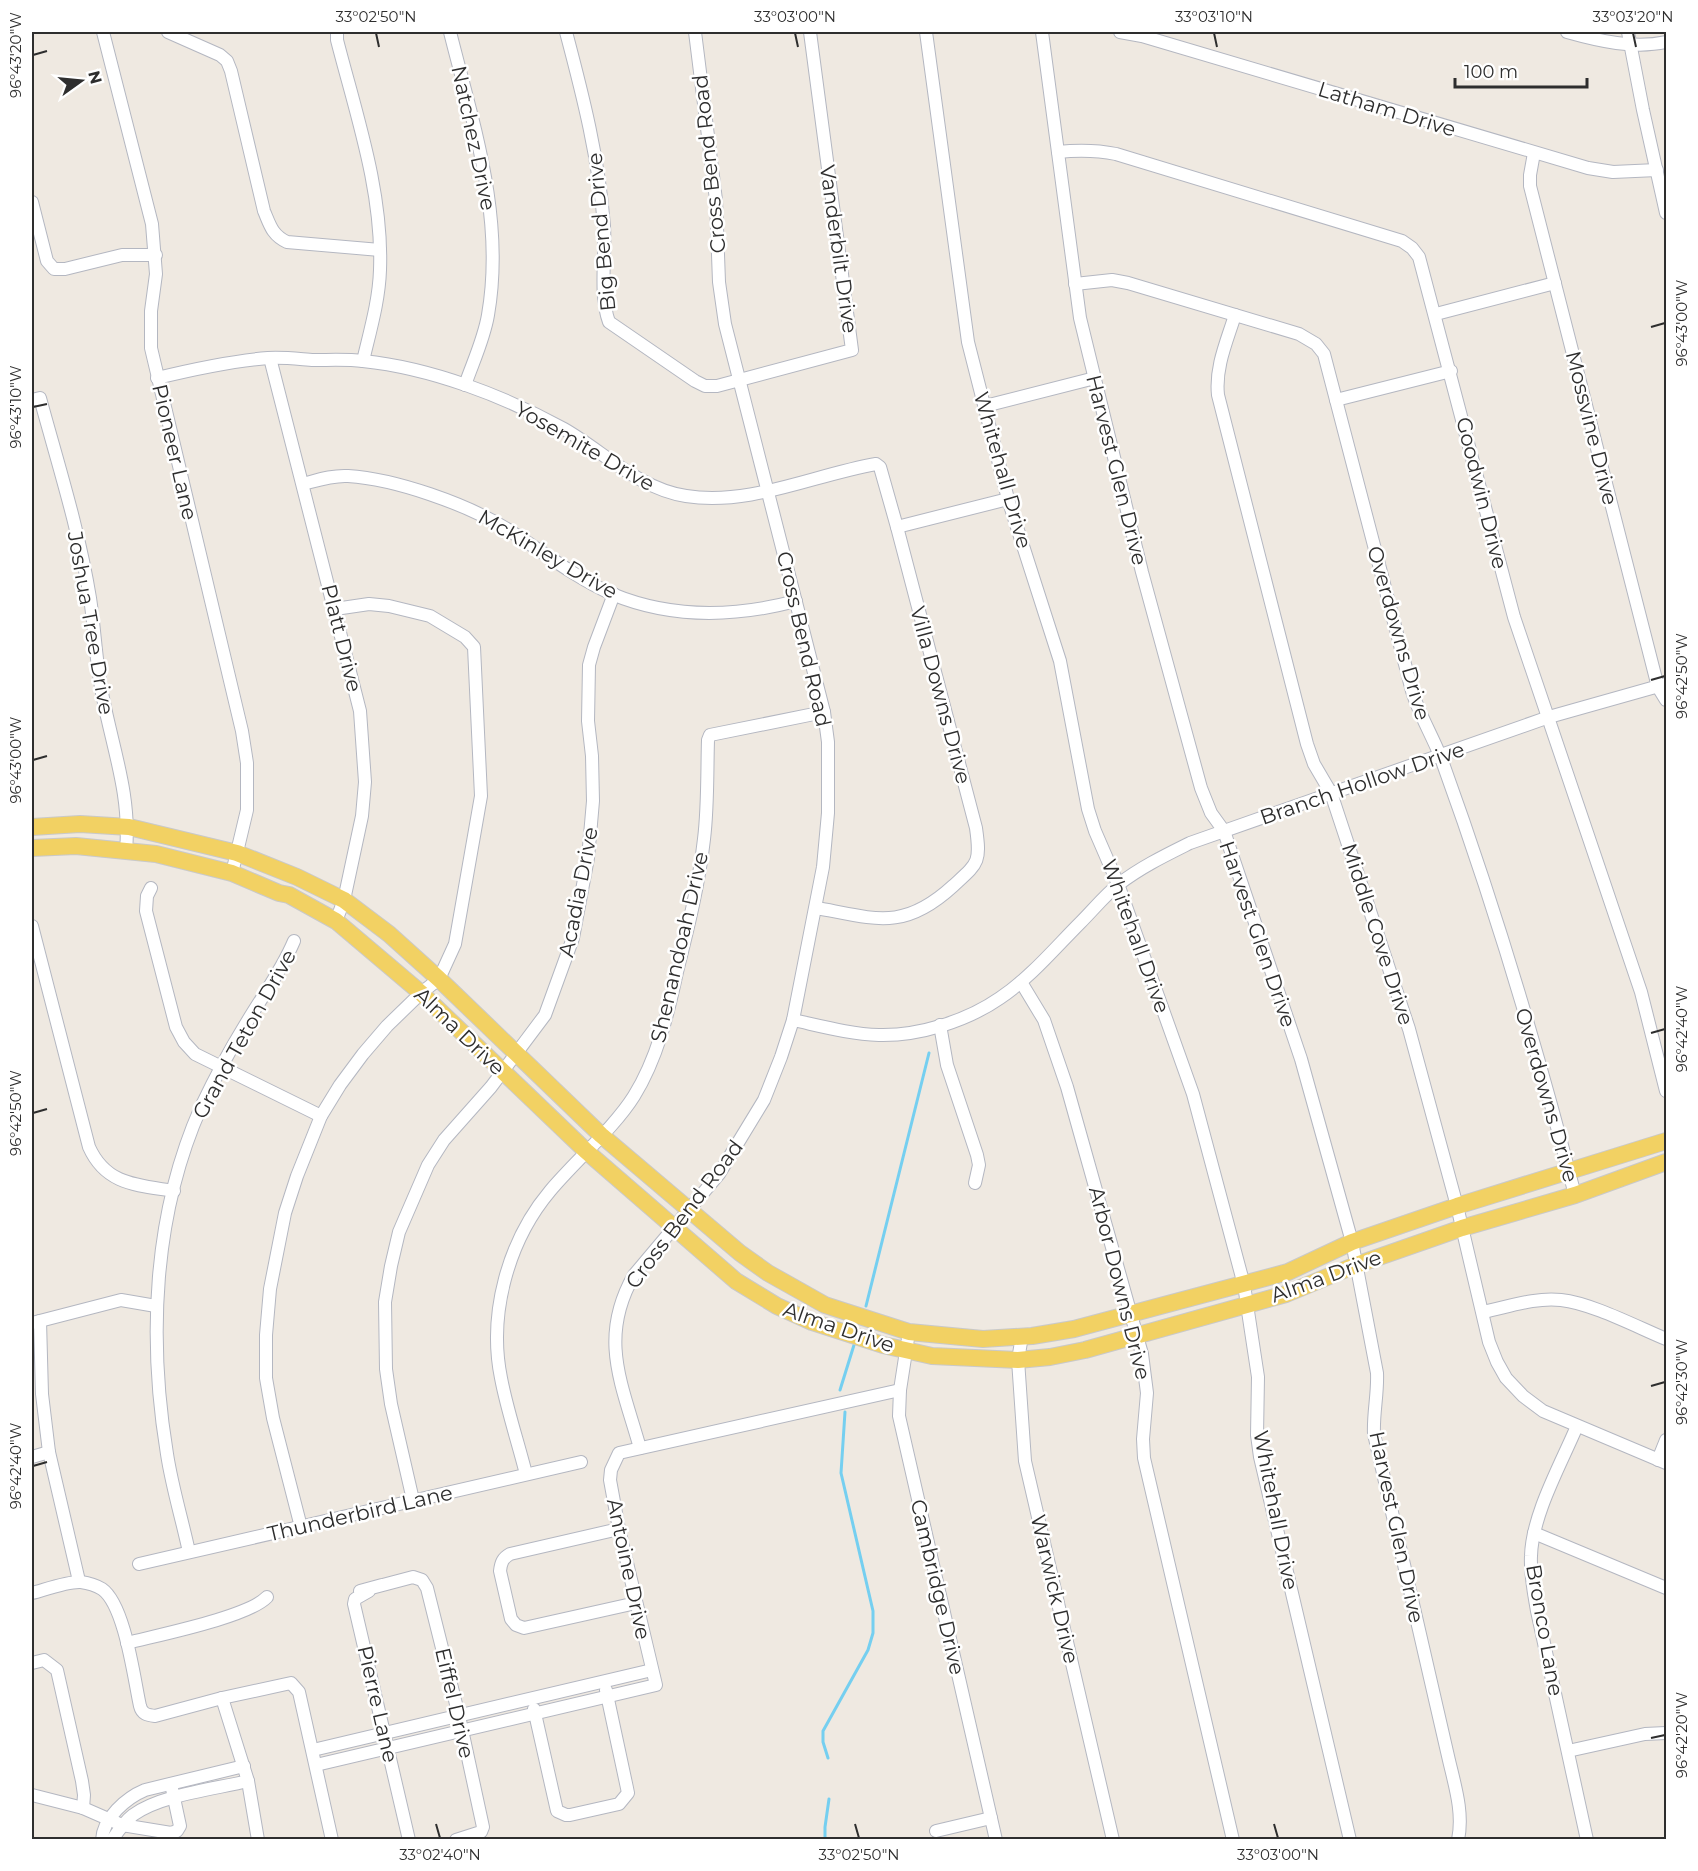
<svg xmlns="http://www.w3.org/2000/svg" width="1698" height="1871" viewBox="0 0 1698 1871" font-family="Montserrat,sans-serif">
	<rect width="100%" height="100%" fill="#efe9e1"/>
	<g fill="none" stroke-linecap="round" stroke-linejoin="round">
		<g stroke="#75cff0" stroke-width="3">
			<polyline points="866,1306 929,1053"/>
			<polyline points="840,1390 854,1345"/>
			<polyline points="828,1758 823,1742 823,1731 868,1650 873,1633 873,1611 841,1473 845,1412"/>
			<polyline points="825,1840 825,1827 829,1799"/>
		</g>
		<defs>
			<g id="minor">
				<polyline points="103,32 152,224 156,274 151,311 151,348 242,731 247,763 247,810 232,873"/>
				<path d="M 168,32 L 220,55 L 227,61 L 231,71 L 264,211 C 270,225 272,235 287,242 L 380,250"/>
				<path d="M 337,32 L 337,40 C 356,114 383,192 380,270 C 379,301 370,331 363,361"/>
				<path d="M 450,32 C 473,124 505,218 488,315 C 484,339 473,362 465,385"/>
				<path d="M 566,32 C 583,96 599,159 604,226 C 606,256 599,295 609,322 L 695,381 L 705,386 L 717,386 L 852,350 L 810,32"/>
				<polyline points="926,32 968,342 1008,499 1060,661 1088,809 1095,831 1118,884 1193,1094 1244,1285 1258,1377 1257,1435 1260,1457 1350,1840"/>
				<path d="M 1042,32 L 1080,318 L 1142,572 L 1201,788 L 1211,813 L 1224,831 L 1301,1059 L 1352,1242 L 1377,1373 C 1378,1394 1373,1413 1374,1434 L 1448,1756 C 1454,1783 1464,1812 1458,1840"/>
				<polyline points="1120,32 1142,36 1588,168 1613,172 1657,170"/>
				<path d="M 1567,32 C 1599,41 1634,49 1666,42"/>
				<polyline points="1628,32 1643,110 1666,213"/>
				<path d="M 1058,152 C 1078,150 1096,150 1116,154 L 1402,241 L 1412,248 L 1419,257 L 1514,617 L 1641,992 L 1666,1091"/>
				<polyline points="1534,153 1530,175 1530,186 1658,687 1666,700"/>
				<polyline points="32,202 47,261 54,269 65,269 122,255 156,255"/>
				<path d="M 1075,284 L 1112,280 L 1128,283 L 1299,334 L 1316,344 L 1324,354 L 1412,691 C 1419,714 1432,735 1441,758 C 1493,901 1537,1047 1575,1195"/>
				<polyline points="1436,314 1555,283"/>
				<path d="M 1235,315 C 1227,341 1215,367 1218,395 L 1307,744 L 1314,764 L 1331,793 L 1409,1029 L 1457,1206 L 1489,1342 L 1497,1362 L 1506,1378 L 1523,1396 L 1543,1411 L 1666,1463"/>
				<polyline points="270,358 360,711 365,782 362,816 344,900 336,921"/>
				<path d="M 157,378 C 194,369 231,361 268,358 C 283,357 299,359 314,360 C 330,360 347,359 363,361 C 431,368 504,396 564,429 C 604,452 639,489 686,496 C 751,506 813,475 876,464 L 880,467 L 897,527 L 976,828 C 981,863 978,863 953,886 C 904,931 876,919 817,908"/>
				<path d="M 32,400 L 40,398 C 58,464 79,530 90,598 C 95,631 96,665 103,698 C 113,749 131,797 126,850"/>
				<polyline points="1336,400 1451,371"/>
				<polyline points="985,406 1095,378"/>
				<path d="M 303,484 C 318,480 333,475 348,476 C 396,479 466,504 507,529 C 542,551 574,577 612,594 C 672,619 735,617 796,601"/>
				<polyline points="897,527 1008,499"/>
				<polyline points="151,888 147,896 146,911 176,1027 184,1042 195,1054 321,1116"/>
				<path d="M 32,926 L 89,1147 C 106,1185 137,1185 174,1191"/>
				<polyline points="1021,982 1044,1020 1067,1087 1142,1354 1147,1393 1143,1439 1144,1458 1233,1840"/>
				<path d="M 793,1020 C 821,1026 850,1034 879,1035 C 919,1036 967,1021 1000,998 C 1030,978 1055,948 1080,923 C 1093,910 1105,895 1119,884 C 1141,867 1166,855 1190,843 L 1549,717 L 1666,684"/>
				<polyline points="940,1025 947,1065 977,1155 979,1165 975,1183"/>
				<path d="M 1483,1312 C 1508,1307 1535,1297 1561,1300 C 1591,1303 1637,1327 1666,1339"/>
				<polyline points="40,1321 42,1394 49,1452 79,1581"/>
				<polyline points="32,1323 121,1300 156,1306"/>
				<polyline points="909,1332 900,1390 899,1416 996,1840"/>
				<polyline points="1022,1336 1018,1360 1025,1461 1113,1840"/>
				<path d="M 1577,1426 C 1561,1464 1532,1515 1531,1556 C 1530,1575 1534,1593 1537,1611 L 1587,1840"/>
				<path d="M 640,1448 C 622,1384 598,1338 634,1275 L 719,1174 L 764,1100 L 781,1057 L 793,1020 L 823,867 L 828,813 L 828,742 L 824,712 L 725,324 L 719,282 L 716,200 L 695,32"/>
				<polyline points="32,1457 49,1452"/>
				<polyline points="1658,1460 1666,1440"/>
				<path d="M 526,1474 C 518,1442 507,1410 501,1378 C 488,1314 508,1241 550,1191 C 575,1161 614,1128 634,1096 C 657,1059 668,1014 677,972 C 688,928 699,884 704,839 C 708,807 707,772 708,740 L 710,735 L 824,712"/>
				<polyline points="413,1500 391,1404 386,1369 385,1302 391,1266 399,1232 428,1165 444,1140 491,1087 545,1015 573,938 588,858 593,801 592,756 588,721 589,665 594,647 614,594"/>
				<polyline points="301,1527 273,1418 266,1378 266,1335 270,1289 285,1213 297,1176 321,1116 340,1085 363,1054 387,1026 421,993 439,979 455,944 481,796 474,647 465,637 430,616 389,606 369,604 335,609"/>
				<path d="M 619,1529 L 510,1554 C 503,1558 501,1562 500,1571 L 511,1619 L 516,1625 L 524,1628 L 636,1603"/>
				<polyline points="1534,1533 1666,1588"/>
				<path d="M 189,1552 C 182,1519 172,1487 167,1454 C 148,1339 153,1215 201,1107 C 214,1080 228,1053 244,1027 C 261,998 281,972 294,941"/>
				<polyline points="139,1564 581,1462"/>
				<polyline points="382,1585 360,1591 413,1577 422,1580 427,1588 459,1716 483,1827 481,1832 456,1840"/>
				<polyline points="369,1591 355,1599 354,1604 409,1840"/>
				<path d="M 32,1593 C 44,1590 68,1581 81,1582 C 88,1583 97,1586 102,1589 C 125,1605 134,1679 140,1706 C 142,1714 147,1715 155,1716 L 222,1698 L 291,1683 L 299,1692 L 332,1840"/>
				<path d="M 127,1643 C 158,1635 248,1617 267,1597"/>
				<polyline points="32,1663 44,1660 57,1670 82,1781 84,1795 83,1808"/>
				<polyline points="222,1698 248,1781 258,1840"/>
				<polyline points="534,1709 557,1811 566,1815 570,1815 619,1804 628,1793 627,1788 606,1690"/>
				<polyline points="313,1750 652,1670"/>
				<polyline points="1568,1751 1645,1734 1666,1733"/>
				<polyline points="316,1765 656,1685 619,1529 610,1480 611,1470 619,1453 900,1390"/>
				<polyline points="32,1795 83,1808 122,1825 171,1833 177,1831 180,1826 171,1784"/>
				<polyline points="936,1831 991,1818"/>
				<path d="M 102,1840 C 103,1818 126,1798 145,1790 L 244,1766"/>
				<path d="M 112,1840 C 118,1831 124,1822 133,1815 C 160,1795 215,1789 248,1781"/>
			</g>
			<g id="major">
				<polyline points="32,827 80,824 129,827 237,853 297,877 344,900 389,934 439,979 601,1135 740,1253 768,1273 825,1305 909,1332 983,1339 1032,1336 1074,1329 1288,1272 1352,1242 1457,1206 1666,1141"/>
				<polyline points="32,848 76,846 156,854 232,873 279,893 289,895 336,921 421,993 586,1151 736,1281 777,1306 812,1322 883,1345 932,1356 1018,1360 1050,1357 1085,1350 1286,1294 1356,1265 1462,1228 1575,1195 1666,1162"/>
			</g>
		</defs>
		<use href="#minor" stroke="#b4b7c1" stroke-width="14"/>
		<use href="#major" stroke="#c9c9c9" stroke-width="18"/>
		<use href="#minor" stroke="#fff" stroke-width="12"/>
		<use href="#major" stroke="#f2d163" stroke-width="16"/>
	</g>
	<path fill="none" stroke="#2e2e2e" stroke-width="2" d="M 376,33 L 379,47M 795,33 L 798,47M 1214,33 L 1217,47M 1633,33 L 1636,47M 33,55 L 47,51M 1651,327 L 1665,323M 33,407 L 47,404M 1651,680 L 1665,676M 33,760 L 47,756M 1651,1033 L 1665,1029M 33,1113 L 47,1109M 1651,1386 L 1665,1382M 33,1466 L 47,1462M 1651,1738 L 1665,1735M 436,1824 L 440,1838M 855,1824 L 859,1838M 1274,1824 L 1278,1838"/>
	<g text-anchor="middle" dominant-baseline="central" stroke-width="5" stroke-linejoin="round" paint-order="stroke">
		<g font-size="21" fill="#2e2e2e" stroke="#fff">
			<text transform="translate(1387 109) rotate(17)">Latham Drive</text>
			<text transform="translate(474 138) rotate(78)">Natchez Drive</text>
			<text transform="translate(709 164) rotate(-96)">Cross Bend Road</text>
			<text transform="translate(601 232) rotate(-95)">Big Bend Drive</text>
			<text transform="translate(839 249) rotate(82)">Vanderbilt Drive</text>
			<text transform="translate(1592 428) rotate(76)">Mossvine Drive</text>
			<text transform="translate(585 446) rotate(30)">Yosemite Drive</text>
			<text transform="translate(175 452) rotate(77)">Pioneer Lane</text>
			<text transform="translate(1003 470) rotate(74)">Whitehall Drive</text>
			<text transform="translate(1117 470) rotate(76)">Harvest Glen Drive</text>
			<text transform="translate(1482 493) rotate(76)">Goodwin Drive</text>
			<text transform="translate(548 554) rotate(30)">McKinley Drive</text>
			<text transform="translate(91 623) rotate(80)">Joshua Tree Drive</text>
			<text transform="translate(1399 633) rotate(74)">Overdowns Drive</text>
			<text transform="translate(342 638) rotate(76)">Platt Drive</text>
			<text transform="translate(804 639) rotate(77)">Cross Bend Road</text>
			<text transform="translate(941 695) rotate(75)">Villa Downs Drive</text>
			<text transform="translate(1362 783) rotate(-19)">Branch Hollow Drive</text>
			<text transform="translate(578 892) rotate(-79)">Acadia Drive</text>
			<text transform="translate(1258 934) rotate(71)">Harvest Glen Drive</text>
			<text transform="translate(1378 934) rotate(72)">Middle Cove Drive</text>
			<text transform="translate(1136 936) rotate(70)">Whitehall Drive</text>
			<text transform="translate(679 947) rotate(-77)">Shenandoah Drive</text>
			<text transform="translate(460 1031) rotate(44)">Alma Drive</text>
			<text transform="translate(244 1034) rotate(-61)">Grand Teton Drive</text>
			<text transform="translate(1547 1095) rotate(74)">Overdowns Drive</text>
			<text transform="translate(684 1214) rotate(-53)">Cross Bend Road</text>
			<text transform="translate(1326 1276) rotate(-20)">Alma Drive</text>
			<text transform="translate(1120 1283) rotate(76)">Arbor Downs Drive</text>
			<text transform="translate(839 1327) rotate(19)">Alma Drive</text>
			<text transform="translate(1276 1510) rotate(79)">Whitehall Drive</text>
			<text transform="translate(360 1513) rotate(-13)">Thunderbird Lane</text>
			<text transform="translate(1397 1527) rotate(78)">Harvest Glen Drive</text>
			<text transform="translate(629 1569) rotate(78)">Antoine Drive</text>
			<text transform="translate(938 1587) rotate(77)">Cambridge Drive</text>
			<text transform="translate(1055 1589) rotate(77)">Warwick Drive</text>
			<text transform="translate(1545 1630) rotate(80)">Bronco Lane</text>
			<text transform="translate(455 1703) rotate(77)">Eiffel Drive</text>
			<text transform="translate(378 1704) rotate(77)">Pierre Lane</text>
		</g>
	</g>
	<rect width="1698" height="1871" fill="none" stroke="#ffffff" stroke-width="66"/>
	<g transform="translate(81 81) rotate(75)" stroke="#ffffff" stroke-width="4.5" paint-order="stroke">
	<path d="M0-4.5L10 22L0 15L-10 22Z" fill="#2e2e2e"/>
	<text y="-9" font-size="16" font-weight="bold" text-anchor="middle" fill="#2e2e2e">N</text>
	</g>
	<path d="M1455 78v9h132v-9" fill="none" stroke="#2e2e2e" stroke-width="3"/>
	<text x="1464" y="78" font-size="18" fill="#2e2e2e" stroke="#ffffff" stroke-width="4.5" paint-order="stroke">100 m</text>
	<rect x="33" y="33" width="1632" height="1805" fill="none" stroke="#2e2e2e" stroke-width="2"/>
	<g font-size="15" text-anchor="middle" fill="#2e2e2e">
		<text x="376" y="22">33°02'50"N</text>
		<text x="795" y="22">33°03'00"N</text>
		<text x="1214" y="22">33°03'10"N</text>
		<text x="1633" y="22">33°03'20"N</text>
		<text transform="translate(16 55) rotate(-90)" y="5">96°43'20"W</text>
		<text transform="translate(1682 323) rotate(-90)" y="5">96°43'00"W</text>
		<text transform="translate(16 407) rotate(-90)" y="5">96°43'10"W</text>
		<text transform="translate(1682 676) rotate(-90)" y="5">96°42'50"W</text>
		<text transform="translate(16 760) rotate(-90)" y="5">96°43'00"W</text>
		<text transform="translate(1682 1029) rotate(-90)" y="5">96°42'40"W</text>
		<text transform="translate(16 1113) rotate(-90)" y="5">96°42'50"W</text>
		<text transform="translate(1682 1382) rotate(-90)" y="5">96°42'30"W</text>
		<text transform="translate(16 1466) rotate(-90)" y="5">96°42'40"W</text>
		<text transform="translate(1682 1735) rotate(-90)" y="5">96°42'20"W</text>
		<text x="440" y="1860">33°02'40"N</text>
		<text x="859" y="1860">33°02'50"N</text>
		<text x="1278" y="1860">33°03'00"N</text>
	</g>
</svg>
